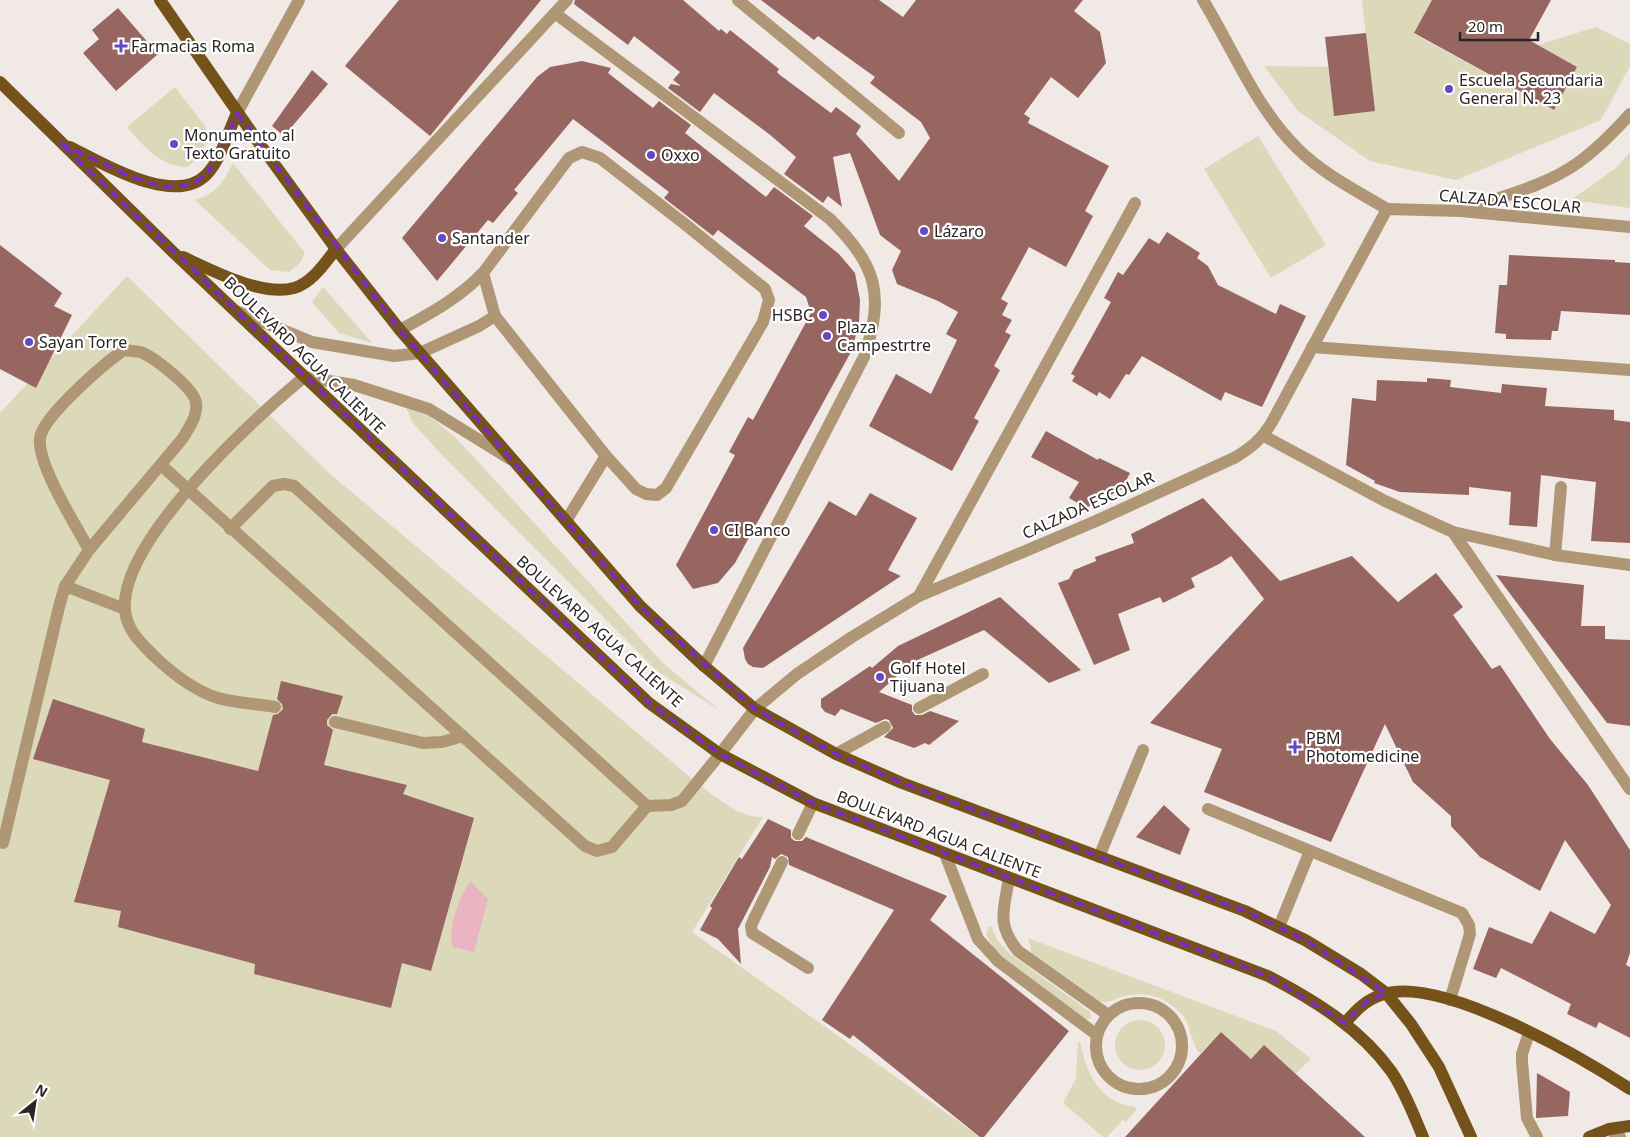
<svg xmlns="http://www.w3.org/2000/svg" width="1630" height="1137" viewBox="0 0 1630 1137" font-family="'Noto Sans',sans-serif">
	<rect width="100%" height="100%" fill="#f0e9e5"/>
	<g fill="#dcd8ba">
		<polygon points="1362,0 1432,0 1414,34 1553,110 1577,67 1538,45 1596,27 1630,44 1630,66 1601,120 1456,180 1370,161 1298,111 1264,66 1328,67 1334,115 1374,111"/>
		<path d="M 175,87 L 205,126 L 208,140 L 200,156 L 187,167 C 161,167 143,146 127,127 Z"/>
		<polygon points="1258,136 1326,245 1271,278 1204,169"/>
		<polygon points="1630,152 1630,208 1571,200 1616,168"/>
		<path d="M 233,163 L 305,253 L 300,263 L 289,272 L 270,270 L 195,200 C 217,193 222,184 233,163 Z"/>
		<path d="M 127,276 L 329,473 L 697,783 C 718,798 737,817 763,817 L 692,932 L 980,1137 L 0,1137 L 0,413 Z"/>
		<polygon points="323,287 372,343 339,333 312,302"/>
		<polygon points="406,408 429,416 457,439 664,664 719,710 657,671 442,455 413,423"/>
		<polygon points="989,926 992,927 997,940 1011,955 1090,1012 1091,1019 1085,1019 995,951 986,934"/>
		<path d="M 1028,938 L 1276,1031 L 1311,1059 L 1295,1074 L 1264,1046 L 1251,1059 L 1221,1032 L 1200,1054 C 1190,1044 1192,1025 1181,1013 C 1165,996 1143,990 1121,997 C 1113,1000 1107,1004 1099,1001 L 1032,954 Z"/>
		<circle cx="1140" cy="1045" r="25"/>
		<path d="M 1078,1042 L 1080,1042 C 1085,1066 1094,1092 1119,1103 C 1125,1106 1132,1105 1137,1109 L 1126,1122 L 1123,1120 L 1107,1137 L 1103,1137 L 1063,1103 L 1076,1078 Z"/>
	</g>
	<path fill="#eab4c2" d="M 470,881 L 488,899 L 474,952 L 453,947 C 447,928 459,899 470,881 Z"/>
	<g fill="#986661">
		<polygon points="399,0 541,0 430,136 345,66"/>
		<polygon points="575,0 683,0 719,31 721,29 727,34 730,30 779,69 777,72 780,75 831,113 836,107 861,126 856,134 899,181 930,138 921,122 870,83 875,77 818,36 814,40 761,0 879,0 903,17 916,0 1083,0 1074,11 1100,32 1106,63 1078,98 1051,77 1024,114 1030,118 1028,123 1109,166 1085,211 1093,216 1066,267 1029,247 1001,299 1008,303 1002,315 1012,320 1005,332 1011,335 994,366 1000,370 974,418 979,421 952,471 869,426 896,374 931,394 957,340 946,334 958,312 938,301 897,284 892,270 901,251 880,235 850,153 833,157 842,207 828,196 823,203 784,174 796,157 769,134 714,93 700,112 668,88 671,84 681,86 673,80 680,72 634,36 628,45 574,4"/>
		<polygon points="1432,0 1551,0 1529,40 1577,67 1554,110 1414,33"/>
		<polygon points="118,8 158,54 116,91 83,53 99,39 92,30"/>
		<polygon points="1366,33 1375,111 1334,116 1325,37"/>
		<polygon points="582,61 611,68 608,73 653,108 659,101 691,125 685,133 766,197 774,187 813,216 804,226 839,254 855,273 860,300 859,323 852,350 735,563 718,583 693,589 676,565 735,455 729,452 748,417 753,420 811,313 806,297 718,230 713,236 664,198 669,192 573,119 514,190 518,193 493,223 488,220 437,281 402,238 537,77 550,67"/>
		<polygon points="312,70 328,84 284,136 272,126"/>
		<polygon points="1167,232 1200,253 1197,258 1208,266 1218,285 1276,314 1280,304 1306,316 1262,407 1225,392 1221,401 1142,356 1129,375 1126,374 1110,399 1099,392 1097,396 1072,381 1075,376 1071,374 1111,302 1104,298 1118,272 1123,275 1149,238 1159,244"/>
		<polygon points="0,245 62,293 54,306 72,315 36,388 0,369"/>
		<polygon points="1509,255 1615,260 1615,262 1630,263 1630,315 1561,311 1558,331 1552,331 1551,340 1506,339 1506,334 1495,333 1499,285 1507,285"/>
		<polygon points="1427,378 1451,380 1450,387 1501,393 1502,384 1547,388 1545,406 1614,410 1614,420 1630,422 1630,543 1591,541 1596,482 1541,475 1537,527 1509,525 1511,492 1469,487 1469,495 1400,492 1374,483 1375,481 1346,465 1352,398 1376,401 1377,380 1427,382"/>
		<polygon points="1046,431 1098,460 1099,458 1130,473 1122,489 1086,508 1069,498 1079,482 1031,457"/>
		<polygon points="870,493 917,518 888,570 901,576 763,668 753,667 748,664 745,659 743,648 829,501 856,516"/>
		<polygon points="1203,498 1280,581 1352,556 1398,602 1436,573 1463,607 1453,615 1492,669 1500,665 1550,739 1588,785 1630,850 1630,953 1626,965 1630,967 1630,1038 1599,1022 1596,1028 1567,1014 1571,1004 1501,968 1496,978 1473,969 1489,927 1532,944 1550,911 1595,934 1611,905 1565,840 1540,891 1480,857 1451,826 1451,816 1413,782 1385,724 1331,842 1204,792 1222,749 1150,723 1264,599 1231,556 1219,564 1191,578 1195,587 1163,603 1160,597 1118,614 1130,650 1094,665 1058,583 1069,579 1074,570 1096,561 1095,557 1134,543 1131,534"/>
		<polygon points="1496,575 1584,585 1581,626 1605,626 1605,639 1630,640 1630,726 1607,723"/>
		<polygon points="1000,597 1081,670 1049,683 984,630 913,662 879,692 912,705 912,711 915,715 922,715 930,711 959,721 929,745 925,743 914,748 884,737 893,728 889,720 885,719 876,723 841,709 835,716 825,712 821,707 821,699 870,666 872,668 898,646"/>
		<polygon points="281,681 343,696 337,714 332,714 327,720 327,725 333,730 324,765 407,785 403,794 474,818 431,971 402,963 391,1008 254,974 255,964 118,927 121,911 74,902 110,780 33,759 53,699 145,729 142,742 258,771 273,715 278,714 283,709 282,704 277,699"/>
		<polygon points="1164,805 1190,829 1180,855 1136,837"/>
		<polygon points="768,819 791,830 791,838 795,841 802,841 806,837 947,896 930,920 1069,1031 984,1137 980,1137 853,1035 850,1039 822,1020 894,910 789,865 788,857 781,854 775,859 772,857 770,867 738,929 741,964 718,939 700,930 712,908 710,906 739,857 742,859"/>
		<polygon points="1221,1032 1251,1059 1264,1045 1365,1137 1125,1137"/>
		<polygon points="1537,1073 1570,1092 1568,1116 1536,1118"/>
	</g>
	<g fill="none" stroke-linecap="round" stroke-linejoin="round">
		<g stroke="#af9674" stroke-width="12">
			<path d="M 1203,0 C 1233,49 1256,108 1298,149 C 1323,174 1357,191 1387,209"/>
			<polyline points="236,311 312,342 394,356 420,353 479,326 495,316"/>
			<path d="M 400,330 C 431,313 459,298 483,273 L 569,158 L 582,152 L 600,158 L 686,225 L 765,289 L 769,300 L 763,322 L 666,488 L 657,495 L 646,494 L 636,489 L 606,456 L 495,316 L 483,273"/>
			<path d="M 124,350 C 130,351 138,351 143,353 C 156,359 195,389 196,403 C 198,416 189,427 183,438 L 89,550 C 76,525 37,465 40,438 C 43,416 105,363 124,350 Z"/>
			<polyline points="161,465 585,846 597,851 612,847 647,806"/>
			<polyline points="566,521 606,456"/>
			<polyline points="230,529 273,486 284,484 294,486 647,806 671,805 682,801 720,754"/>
			<polyline points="1555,555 1561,487"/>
			<polyline points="65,586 125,609"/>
			<path d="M 275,707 C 257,704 236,703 218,698 C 195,691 172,673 155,657 C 141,643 127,631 125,610 C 119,541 254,419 304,377 L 354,385 L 429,409 L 510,459"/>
			<polyline points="919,708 983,674"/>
			<polyline points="335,722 423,743 442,742 463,736"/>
			<polyline points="836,754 885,727"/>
			<polyline points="1208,809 1462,913 1469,925 1470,934 1450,1000"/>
			<polyline points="798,834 813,803"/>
			<polyline points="3,843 59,607 65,586 89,550"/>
			<polyline points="945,854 978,939 998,961 1097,1035"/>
			<polyline points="1099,857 1143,750"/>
			<polyline points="782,862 754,919 751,926 752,933 808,968"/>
			<path d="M 1009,878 C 1004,910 996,924 1018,951 L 1108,1015"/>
			<polyline points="1279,927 1310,851"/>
			<circle cx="1139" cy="1046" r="43"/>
			<polyline points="1529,1033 1522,1054 1522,1062 1527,1118 1537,1137"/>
			<polyline points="1609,1129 1620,1137"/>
		</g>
		<g stroke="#af9674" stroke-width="12">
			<polyline points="738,0 899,133"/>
			<path d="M 556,14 L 830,219 C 877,266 885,294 864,357 L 704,666"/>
			<polyline points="237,113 299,0"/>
			<path d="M 1465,209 C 1503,196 1546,186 1579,162 C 1598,148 1614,132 1630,114"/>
			<polyline points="336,249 567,0"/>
			<polyline points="1312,347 1630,370"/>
			<polyline points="1264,436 1385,501 1453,532 1555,555 1630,565"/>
			<polyline points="1453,532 1630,789"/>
			<polyline points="919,596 1135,203"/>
			<path d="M 720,754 L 755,709 L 797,674 L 852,637 L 919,596 L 1096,521 L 1234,458 C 1251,448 1262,439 1272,422 L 1387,209 L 1461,211 L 1630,227"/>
		</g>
		<g stroke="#755219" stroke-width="12">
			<polyline points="160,0 259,143 336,249 400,330 640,606 704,666 755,709 836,754 902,783 1245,911 1305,940 1361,974 1386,993 1411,1024 1439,1067 1471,1137"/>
			<path d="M 0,82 L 173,252 L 649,703 L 720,754 L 813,803 L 1268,976 C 1314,1000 1360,1028 1391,1071 C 1405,1091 1414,1116 1423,1137"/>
			<path d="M 70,147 C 102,163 174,207 206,175 C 221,160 228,132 237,113"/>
			<path d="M 183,257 C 211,270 262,297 294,288 C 312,283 325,263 336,249"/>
			<path d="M 1345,1023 C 1357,1009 1367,999 1384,994 C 1442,976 1581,1057 1630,1089"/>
			<polyline points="1589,1137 1609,1129 1630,1126"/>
		</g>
	</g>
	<path fill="none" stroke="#7b2cbf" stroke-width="4" stroke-dasharray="10 6" stroke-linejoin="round" d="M 237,113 L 400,330 L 512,460 L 640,606 L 755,709 L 836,754 L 902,783 L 1245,911 L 1305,940 L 1386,993 L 1367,1001 L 1345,1023 L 1268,976 L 813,803 L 720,754 L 649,703 L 60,143 L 132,177 L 164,187 L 192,184 L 206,175 L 216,160 Z"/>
	<g fill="#614ac3" stroke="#fff" stroke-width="2">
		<path d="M118.5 38.5h5v5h5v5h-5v5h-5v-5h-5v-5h5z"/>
		<circle cx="1449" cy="89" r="5"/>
		<circle cx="174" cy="144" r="5"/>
		<circle cx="651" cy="155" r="5"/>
		<circle cx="924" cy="231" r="5"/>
		<circle cx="442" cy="238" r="5"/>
		<circle cx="823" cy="315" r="5"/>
		<circle cx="827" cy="336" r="5"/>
		<circle cx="29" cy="342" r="5"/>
		<circle cx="714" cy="530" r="5"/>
		<circle cx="880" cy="677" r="5"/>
		<path d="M1292.5 739.5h5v5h5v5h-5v5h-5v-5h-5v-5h5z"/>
	</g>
	<g text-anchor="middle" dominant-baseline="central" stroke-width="4.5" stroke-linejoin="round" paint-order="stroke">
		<g font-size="16" fill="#292625" stroke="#fff" text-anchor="start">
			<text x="131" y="46">Farmacias Roma</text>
			<text x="1459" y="80">Escuela Secundaria<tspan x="1459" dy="18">General N. 23</tspan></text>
			<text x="184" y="135">Monumento al<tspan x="184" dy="18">Texto Gratuito</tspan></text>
			<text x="661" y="155">Oxxo</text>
			<text x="934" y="231">Lázaro</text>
			<text x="452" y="238">Santander</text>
			<text x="813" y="315" text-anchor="end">HSBC</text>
			<text x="837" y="327">Plaza<tspan x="837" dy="18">Campestrtre</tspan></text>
			<text x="39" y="342">Sayan Torre</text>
			<text x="724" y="530">CI Banco</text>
			<text x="890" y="668">Golf Hotel<tspan x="890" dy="18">Tijuana</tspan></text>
			<text x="1306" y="738">PBM<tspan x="1306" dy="18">Photomedicine</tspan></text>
		</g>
		<g font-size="16" fill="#292625" stroke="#fff">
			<text transform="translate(1510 201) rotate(5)">CALZADA ESCOLAR</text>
			<text transform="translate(305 355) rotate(44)">BOULEVARD AGUA CALIENTE</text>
			<text transform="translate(1088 505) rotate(-24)">CALZADA ESCOLAR</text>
			<text transform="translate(600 631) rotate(42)">BOULEVARD AGUA CALIENTE</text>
			<text transform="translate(939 834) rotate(21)">BOULEVARD AGUA CALIENTE</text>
		</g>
	</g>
	<g transform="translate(35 1102) rotate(30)" stroke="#ffffff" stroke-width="4" paint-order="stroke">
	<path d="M0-4L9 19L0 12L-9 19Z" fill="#292625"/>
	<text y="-8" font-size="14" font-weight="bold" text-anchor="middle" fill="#292625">N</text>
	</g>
	<path d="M1460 32v8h78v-8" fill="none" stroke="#292625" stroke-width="2.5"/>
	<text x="1468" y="32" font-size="15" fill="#292625" stroke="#ffffff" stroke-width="4" paint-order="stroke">20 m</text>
</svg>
